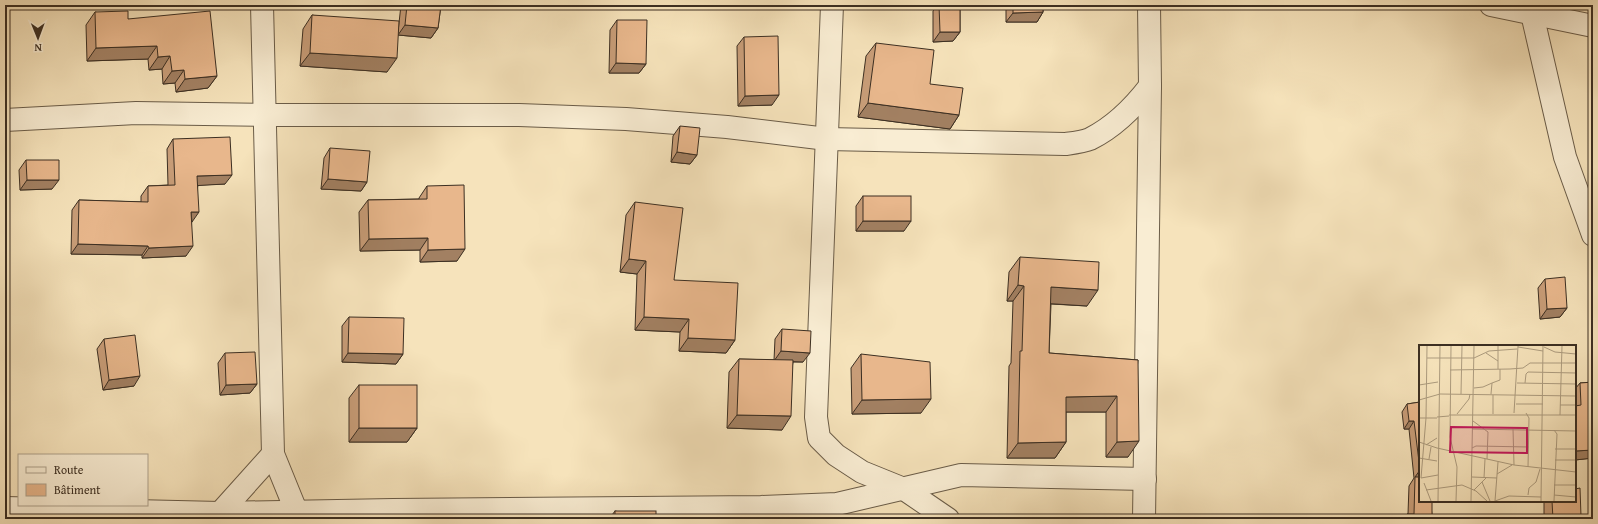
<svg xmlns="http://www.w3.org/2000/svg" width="1598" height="524" viewBox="0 0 1598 524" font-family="'Gentium Book Plus',serif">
	<rect width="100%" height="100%" fill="#f6e3bb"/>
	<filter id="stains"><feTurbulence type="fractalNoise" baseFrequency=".005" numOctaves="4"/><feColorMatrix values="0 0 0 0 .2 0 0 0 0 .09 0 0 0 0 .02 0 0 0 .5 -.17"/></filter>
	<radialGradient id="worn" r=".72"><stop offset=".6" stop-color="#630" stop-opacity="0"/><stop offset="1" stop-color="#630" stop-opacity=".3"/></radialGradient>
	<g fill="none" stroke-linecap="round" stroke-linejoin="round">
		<defs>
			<g id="minor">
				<polyline points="262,5 273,454 297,513"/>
				<polyline points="832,5 816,417 819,438 836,455 862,472 904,489 948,519"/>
				<polyline points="1491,5 1593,26"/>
				<polyline points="1530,5 1565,157 1593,235"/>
				<path d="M 5,120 L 136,113 L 266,115 L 519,115 L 626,119 L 727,127 L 827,139 L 1065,144 C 1073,143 1083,142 1090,139 C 1114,127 1134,107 1150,86"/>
				<polyline points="5,508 220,513 393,510 761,507 837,504 961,475 1145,479"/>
				<polyline points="220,513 273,454"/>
				<polyline points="1144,519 1150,86 1149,5"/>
			</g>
		</defs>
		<use href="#minor" stroke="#6a5c48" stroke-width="24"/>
		<use href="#minor" stroke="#f9edd3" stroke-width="22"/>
	</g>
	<g fill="#c89d78" stroke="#3c2f22">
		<polygon points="401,5 441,5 438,28 431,38 398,35 387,72 300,66 303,29 312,15 398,32"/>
		<polygon points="937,5 960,5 960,32 953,41 933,42 933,11"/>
		<polygon points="1006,5 1043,5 1043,12 1037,22 1006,22"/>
		<polygon points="95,12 128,19 217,76 208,88 176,92 175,83 163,84 162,69 149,70 148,59 87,61 86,25"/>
		<polygon points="617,20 646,64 639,73 609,73 610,30"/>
		<polygon points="744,37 772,105 738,106 737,46"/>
		<polygon points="876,43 930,84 959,115 950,129 858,117 866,56"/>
		<polygon points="680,126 697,155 690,164 671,162 673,136"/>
		<polygon points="173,139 225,184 198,185 186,256 142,258 142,255 71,254 72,210 79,200 141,202 141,196 148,186 168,185 167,149"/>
		<polygon points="330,148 367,182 361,191 321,189 324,158"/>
		<polygon points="26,160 52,189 20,190 19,170"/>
		<polygon points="427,186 457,261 420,262 420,250 360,251 359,212 368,200 419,199 419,198"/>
		<polygon points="863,196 904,231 856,231 856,206"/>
		<polygon points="635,202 674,280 735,340 726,353 679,351 680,332 635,330 637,274 620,272 626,215"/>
		<polygon points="1020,257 1087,306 1051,304 1049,353 1138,360 1128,457 1106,457 1106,412 1066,412 1066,442 1055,458 1007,458 1009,366 1011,363 1013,301 1007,301 1009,272"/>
		<polygon points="1545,279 1567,308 1560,317 1540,319 1538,288"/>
		<polygon points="349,317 403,354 396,364 342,362 342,326"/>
		<polygon points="782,329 803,362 793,362 782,430 727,428 729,372 739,359 774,360 775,339"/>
		<polygon points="104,339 134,386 103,390 97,349"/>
		<polygon points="225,353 257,384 250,393 220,395 218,363"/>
		<polygon points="861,354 921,413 852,414 851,368"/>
		<polygon points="1593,382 1593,458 1575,460 1575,389 1580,383"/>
		<polygon points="359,385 417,428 407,442 349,442 349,398"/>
		<polygon points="1420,402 1432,515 1476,519 1404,519 1407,514 1408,514 1409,486 1414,478 1409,429 1404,429 1402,412 1407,404"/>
		<polygon points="1544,501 1575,501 1581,516 1593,519 1544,519"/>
		<polygon points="615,511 656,519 609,519"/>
	</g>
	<g fill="#a28062" stroke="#3c2f22">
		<polygon points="1043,12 1037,22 1006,22 1013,13"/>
		<polygon points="405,25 438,28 431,38 398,35"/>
		<polygon points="940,32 960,32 953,41 933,42"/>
		<polygon points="157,46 148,59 87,61 96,48"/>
		<polygon points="310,53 397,58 387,72 300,66"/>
		<polygon points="170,56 162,69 149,70 158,57"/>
		<polygon points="616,63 646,64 639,73 609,73"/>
		<polygon points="184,70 175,83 163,84 172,71"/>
		<polygon points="217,76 208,88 176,92 185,79"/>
		<polygon points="779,95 772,105 738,106 745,96"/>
		<polygon points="868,103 959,115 950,129 858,117"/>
		<polygon points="677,152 697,155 690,164 671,162"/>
		<polygon points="232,175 225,184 190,186 197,176"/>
		<polygon points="328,179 367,182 361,191 321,189"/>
		<polygon points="27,180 59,180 52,189 20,190"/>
		<polygon points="191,212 199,212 192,222"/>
		<polygon points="863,221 911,221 904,231 856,231"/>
		<polygon points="428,238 420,250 360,251 369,239"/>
		<polygon points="78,244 148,246 142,255 71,254"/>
		<polygon points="193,246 186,256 142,258 149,248"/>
		<polygon points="465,249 457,261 420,262 428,250"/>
		<polygon points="629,259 646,261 637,274 620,272"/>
		<polygon points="1018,285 1024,286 1013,301 1007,301"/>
		<polygon points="1051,287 1098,290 1087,306 1040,303"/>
		<polygon points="1567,308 1560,317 1540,319 1547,309"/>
		<polygon points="644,317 689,319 680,332 635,330"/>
		<polygon points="688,338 735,340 726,353 679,351"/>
		<polygon points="781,351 810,353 803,362 774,361"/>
		<polygon points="348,353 403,354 396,364 342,362"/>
		<polygon points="140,376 134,386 103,390 109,380"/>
		<polygon points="257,384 250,393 220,395 226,385"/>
		<polygon points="1117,396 1106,412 1055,412 1066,397"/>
		<polygon points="931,399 921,413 852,414 862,400"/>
		<polygon points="737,415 791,416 782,430 727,428"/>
		<polygon points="1409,421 1414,421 1409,429 1404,429"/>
		<polygon points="359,428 417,428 407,442 349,442"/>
		<polygon points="1139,441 1128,457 1106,457 1117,442"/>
		<polygon points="1066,442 1055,458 1007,458 1018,443"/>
		<polygon points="1593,450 1593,458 1575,460 1575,451"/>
		<polygon points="1420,470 1420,478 1415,477"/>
	</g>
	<g fill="#e8b78c" stroke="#3c2f22">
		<polygon points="407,5 441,5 438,28 405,25"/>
		<polygon points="939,5 960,5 960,32 940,32"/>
		<polygon points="1013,5 1043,5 1043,12 1013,13"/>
		<polygon points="128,11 128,19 210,11 217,76 185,79 184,70 172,71 170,56 158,57 157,46 96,48 95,12"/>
		<polygon points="312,15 399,21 397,58 310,53"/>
		<polygon points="617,20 647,20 646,64 616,63"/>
		<polygon points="778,36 779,95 745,96 744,37"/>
		<polygon points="876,43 934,50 930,84 963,88 959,115 868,103"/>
		<polygon points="680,126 700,128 697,155 677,152"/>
		<polygon points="230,137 232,175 197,176 199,212 191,212 193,246 149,248 148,246 78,244 79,200 148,202 148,186 175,185 173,139"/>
		<polygon points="330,148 370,151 367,182 328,179"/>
		<polygon points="26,160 59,160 59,180 27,180"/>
		<polygon points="464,185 465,249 428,250 428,238 369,239 368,200 427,199 427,186"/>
		<rect x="863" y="196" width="48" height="25"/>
		<polygon points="635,202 683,208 674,280 738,283 735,340 688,338 689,319 644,317 646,261 629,259"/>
		<polygon points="1020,257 1099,262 1098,290 1051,287 1049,353 1138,360 1139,441 1117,442 1117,396 1066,397 1066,442 1018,443 1020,351 1022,351 1024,286 1018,285"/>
		<polygon points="1565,277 1567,308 1547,309 1545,279"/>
		<polygon points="349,317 404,318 403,354 348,353"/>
		<polygon points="782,329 811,331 810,353 781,351"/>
		<polygon points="135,335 140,376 109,380 104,339"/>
		<polygon points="255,352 257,384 226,385 225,353"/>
		<polygon points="861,354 930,362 931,399 862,400"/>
		<polygon points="739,359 793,360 791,416 737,415"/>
		<polygon points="1593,382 1593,450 1575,451 1575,406 1581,405 1580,383"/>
		<rect x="359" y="385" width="58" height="43"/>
		<polygon points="1420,402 1420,470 1414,421 1409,421 1407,404"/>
		<polygon points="1415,477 1420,477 1420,501 1432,501 1432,515 1476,516 1476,519 1407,519 1407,514 1414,514"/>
		<polygon points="1580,488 1581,516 1593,516 1593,519 1553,519 1552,501 1575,501 1575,489"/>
		<rect x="615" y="511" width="41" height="8"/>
	</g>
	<g transform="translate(1419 345)">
		<rect width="157" height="157" fill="#f6e3bb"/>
		<path fill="none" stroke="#ac9b7e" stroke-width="1" d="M 8,1 L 7,73 L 2,133 L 19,130M 32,1 L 31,92 L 38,122 L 37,156M 79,1 L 79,24M 99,2 L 124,6M 125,2 L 136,7 L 157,9M 67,8 L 79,16M 8,13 L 55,13 L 70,6 L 98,4M 31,25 L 91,24 L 104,23 L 111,18 L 157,18M 98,38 L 157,39M 106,38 L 107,29 L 109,27 L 157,28M 0,40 L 19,37M 55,43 L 64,42 L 73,38M 42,49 L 43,1M 72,49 L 73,38 L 81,35 L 81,24M 74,50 L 74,69M 0,55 L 21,49 L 157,51M 97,59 L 124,59M 141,60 L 157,60M 95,68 L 99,1M 107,68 L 110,73 L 109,122M 38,69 L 50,54 L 51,49M 30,70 L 157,70M 141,70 L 143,1M 18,72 L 30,71M 0,73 L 18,73M 54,76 L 69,87 L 68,114M 54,84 L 157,86M 94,84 L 95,120M 0,97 L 18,103 L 95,120 L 157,127M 7,100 L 18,93M 53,103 L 57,101 L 110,102M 136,104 L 157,104M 0,113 L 18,116M 10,114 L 12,102M 136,115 L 157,115M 78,129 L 93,120M 53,132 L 78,133M 65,133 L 66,114M 63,137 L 71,156M 5,138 L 12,156M 135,140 L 157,140M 7,145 L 43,140 L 57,146 L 68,156M 55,145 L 67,133M 109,150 L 110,143 L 117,137 L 121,124M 135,150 L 157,152M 19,156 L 21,1M 52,156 L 55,1M 76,156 L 90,151 L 122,152M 76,156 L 79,117M 122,156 L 124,1M 135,156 L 138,89 L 135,85"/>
		<path fill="#c2185b" fill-opacity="0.15" stroke="#c2185b" stroke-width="2" d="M 32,82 L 108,83 L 108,108 L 31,107 Z"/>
		<rect width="157" height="157" fill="none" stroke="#3c2f22" stroke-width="2"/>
	</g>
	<rect width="1598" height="524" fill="none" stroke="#f6e3bb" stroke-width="20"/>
	<rect x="6" y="6" width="1586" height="512" fill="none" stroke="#3c2f22" stroke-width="2"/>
	<rect x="10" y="10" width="1578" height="504" fill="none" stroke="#3c2f22"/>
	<rect x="18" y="454" width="130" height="52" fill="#f9edd3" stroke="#ada18c"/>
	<rect x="26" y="467" width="20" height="6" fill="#f9edd3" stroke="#ada18c"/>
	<text x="54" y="474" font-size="12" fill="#3c2f22">Route</text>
	<rect x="26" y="484" width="20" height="12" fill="#e8b78c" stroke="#ada18c"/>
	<text x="54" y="494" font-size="12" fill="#3c2f22">Bâtiment</text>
	<g transform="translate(38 38) rotate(179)" stroke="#f9edd3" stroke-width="3" paint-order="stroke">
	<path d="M0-3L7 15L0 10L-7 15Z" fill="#3c2f22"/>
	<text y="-6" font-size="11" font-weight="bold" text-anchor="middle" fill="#3c2f22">N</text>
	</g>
	<rect width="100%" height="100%" filter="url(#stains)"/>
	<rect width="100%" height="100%" fill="url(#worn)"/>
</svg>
